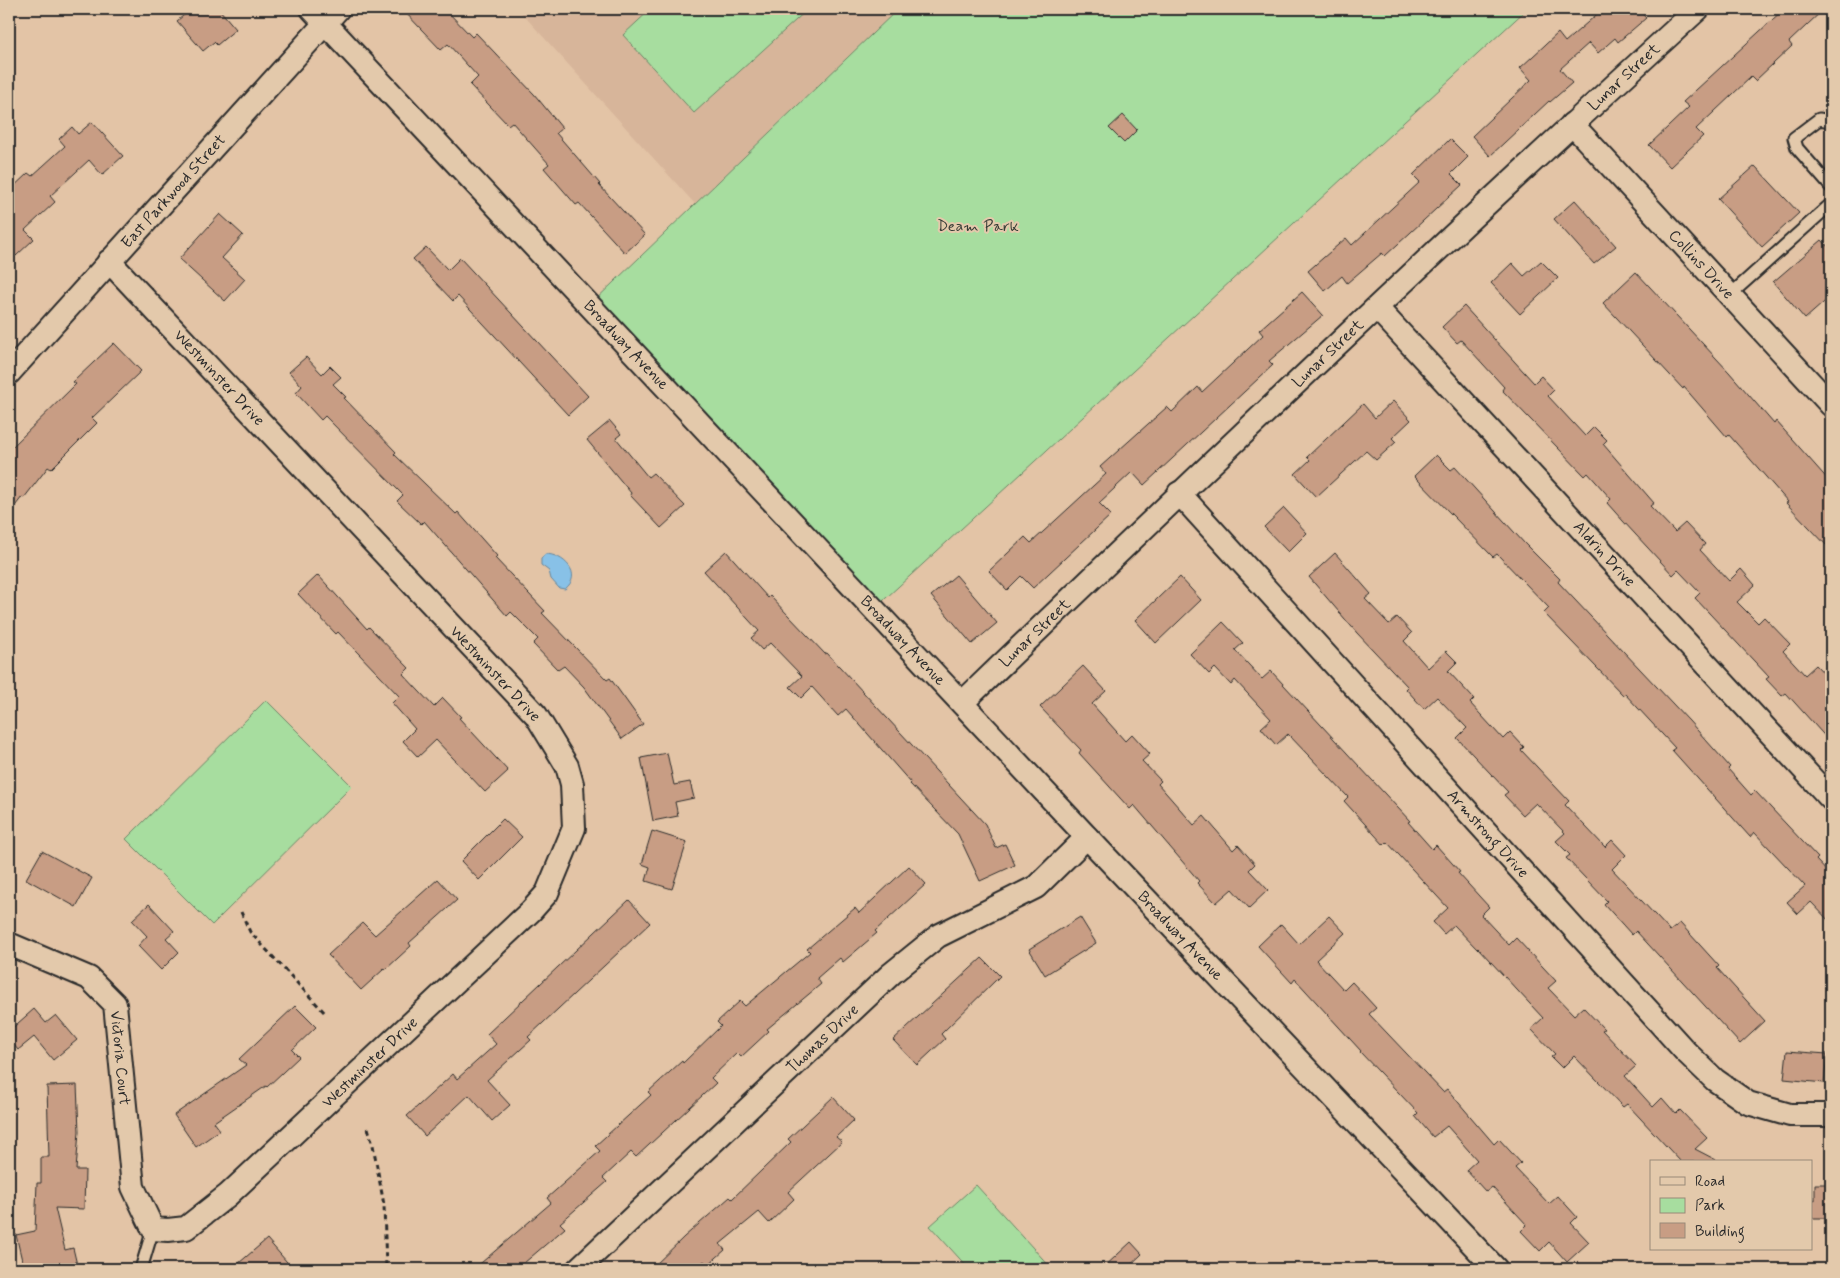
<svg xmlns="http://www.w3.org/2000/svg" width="1840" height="1278" viewBox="0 0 1840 1278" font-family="Mynerve,sans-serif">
	<rect width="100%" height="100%" fill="#e3c4a6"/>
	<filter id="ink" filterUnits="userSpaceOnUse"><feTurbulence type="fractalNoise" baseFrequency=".02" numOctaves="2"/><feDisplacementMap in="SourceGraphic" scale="10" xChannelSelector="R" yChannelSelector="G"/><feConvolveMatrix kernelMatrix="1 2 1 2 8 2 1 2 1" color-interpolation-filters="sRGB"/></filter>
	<g filter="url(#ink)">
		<polygon fill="#d7b59a" points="518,9 898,9 695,204"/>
		<g fill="#a7dd9f" stroke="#698465">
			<polygon points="651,9 808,9 694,113 623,35"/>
			<polygon points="898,9 1527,9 874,609 589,306"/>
			<polygon points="266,700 352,786 212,925 126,839"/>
			<polygon points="976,1185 1052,1269 969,1269 930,1226"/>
		</g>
		<path fill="#88c1e7" stroke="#63859c" d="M 545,554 C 563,554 584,574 565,589 L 559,588 L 551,579 L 549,571 L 541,565 L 541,559 Z"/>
		<g fill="#c89d84" stroke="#2b2b2b">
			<polygon points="191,9 219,9 236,29 217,45 214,42 203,51 177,21"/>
			<polygon points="402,9 445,9 472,37 476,33 534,94 562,128 556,133 600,184 599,185 645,235 625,253 579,203 576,205 544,168 549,164 512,122 508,125 470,85 478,77 448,44 441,50"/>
			<polygon points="1603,9 1638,9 1646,18 1618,42 1615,38 1598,53 1589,43 1560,69 1572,83 1550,102 1549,101 1490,156 1472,136 1531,80 1520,68 1558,33 1565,42"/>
			<polygon points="1784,9 1824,9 1789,42 1792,46 1755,81 1751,77 1696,129 1703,136 1670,167 1649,145 1689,107 1683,102"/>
			<polygon points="1123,115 1137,130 1124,143 1109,128"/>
			<polygon points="92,122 123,156 102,175 89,160 50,196 55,202 25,230 34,239 16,256 9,248 9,191 28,173 32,176 65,146 59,139 72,127 78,134"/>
			<polygon points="1450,139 1468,157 1451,174 1462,185 1385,256 1382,253 1347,283 1342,276 1325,291 1308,271 1346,238 1352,245 1420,182 1413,175"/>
			<polygon points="1755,166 1799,213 1762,247 1718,199"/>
			<polygon points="1575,200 1616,246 1594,264 1554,219"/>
			<polygon points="220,214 243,235 222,258 245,279 225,301 179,259"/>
			<polygon points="1822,240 1831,250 1831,296 1805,319 1773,282"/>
			<polygon points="426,247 448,270 460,258 588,396 568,415 458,296 453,301 413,259"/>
			<polygon points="1541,261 1558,278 1520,314 1491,283 1512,263 1524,276"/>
			<polygon points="1636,272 1729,372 1774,424 1776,421 1831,483 1831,550 1786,503 1788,502 1729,435 1727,437 1684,387 1683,389 1603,303"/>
			<polygon points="1302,292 1323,315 1269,361 1273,365 1144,485 1132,472 1099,503 1111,515 1033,588 1021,576 1007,590 989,571 1025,537 1031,543 1106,474 1100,467 1167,407 1172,412 1198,387 1202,392 1263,335 1259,330"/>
			<polygon points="1464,306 1534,383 1541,376 1554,390 1548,396 1585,436 1594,427 1607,440 1603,444 1654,503 1650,506 1675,532 1685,523 1705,544 1700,550 1729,581 1741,569 1755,585 1737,602 1758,623 1764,617 1790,644 1783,651 1805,675 1816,665 1831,681 1831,743 1786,693 1782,696 1766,679 1769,677 1695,598 1700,593 1678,570 1673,575 1623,521 1607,503 1611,499 1588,473 1585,476 1502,390 1504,387 1461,340 1457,343 1442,327"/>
			<polygon points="114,343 141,371 92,418 97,423 51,469 48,467 24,498 22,497 9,514 9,450 76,384 73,382"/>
			<polygon points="306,357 322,374 330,366 341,377 333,384 346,397 344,398 396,452 394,454 456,514 458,512 497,556 495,558 545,611 542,613 607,680 610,678 643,724 622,739 584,687 564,666 558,670 533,644 538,639 511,612 507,616 424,521 421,524 397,501 403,495 325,416 321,420 296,393 302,386 289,372"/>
			<polygon points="1393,401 1411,420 1392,438 1396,442 1376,460 1366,451 1316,497 1295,474 1310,460 1307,457 1363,404 1375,418"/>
			<polygon points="610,421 621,434 616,438 648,477 653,473 685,506 661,528 630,495 631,493 587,440"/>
			<polygon points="1436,455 1451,470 1455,467 1525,544 1560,579 1558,582 1689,721 1730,767 1728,769 1751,795 1755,791 1818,858 1816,860 1831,876 1831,923 1811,902 1798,914 1787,902 1805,886 1754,832 1750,837 1672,750 1675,748 1625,694 1623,695 1544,613 1549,608 1497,554 1493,557 1414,476"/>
			<polygon points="1284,508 1307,533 1288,552 1264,527"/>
			<polygon points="726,551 768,598 770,596 825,654 827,653 985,824 996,848 1005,844 1015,865 980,881 958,834 910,784 911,783 846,709 838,716 812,687 801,698 790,687 802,676 770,643 762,650 751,638 759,631 704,571"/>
			<polygon points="1335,553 1371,594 1365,599 1389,624 1397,617 1412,633 1404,641 1428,668 1446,651 1457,662 1448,671 1474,699 1470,703 1503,739 1510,732 1524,747 1521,750 1569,801 1565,805 1605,847 1612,840 1626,855 1612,869 1670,931 1680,923 1719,966 1717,968 1765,1021 1740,1044 1636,931 1632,935 1604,904 1607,901 1566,858 1570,855 1556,841 1565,833 1536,803 1523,815 1504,795 1508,792 1457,738 1467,728 1437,697 1424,709 1406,689 1408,687 1357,633 1309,577"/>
			<polygon points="318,575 367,629 369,627 409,668 403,674 434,707 443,698 461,717 459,718 508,771 485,792 436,740 418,757 403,741 415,729 392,703 399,696 338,632 336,634 298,594"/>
			<polygon points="956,575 997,623 972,644 931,596"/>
			<polygon points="1180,577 1201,600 1156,643 1135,620"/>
			<polygon points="1223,622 1243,643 1235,650 1262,679 1271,671 1410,821 1408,822 1432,849 1436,845 1460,872 1458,873 1489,907 1481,915 1509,945 1516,938 1556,981 1548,988 1574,1015 1583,1007 1604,1029 1602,1030 1636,1066 1625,1076 1653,1107 1662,1098 1676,1114 1680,1110 1707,1138 1695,1149 1720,1162 1681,1162 1627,1104 1623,1107 1574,1056 1562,1068 1551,1057 1555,1054 1531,1029 1543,1018 1478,948 1477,949 1454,925 1444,934 1433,922 1448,908 1387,842 1384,845 1344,801 1348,797 1288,734 1276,745 1261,728 1271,719 1235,680 1231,685 1215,668 1209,674 1190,654"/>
			<polygon points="1083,666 1106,691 1092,704 1125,741 1132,734 1150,754 1142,761 1161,781 1158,784 1194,825 1204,816 1233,850 1238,845 1255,864 1249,870 1268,890 1249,908 1232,889 1216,903 1197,883 1199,881 1134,805 1130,809 1079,753 1081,750 1040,707"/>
			<polygon points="667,753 674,785 690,782 694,798 675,802 678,816 653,821 641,758"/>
			<polygon points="503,819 522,837 479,880 461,861"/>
			<polygon points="652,831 687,842 672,889 646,881 650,867 642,864"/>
			<polygon points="42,851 92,878 76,907 26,879"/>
			<polygon points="909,866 926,884 875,931 877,933 843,962 840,958 817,978 821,984 767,1029 769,1031 741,1057 737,1053 711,1078 716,1083 636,1157 631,1152 603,1178 607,1182 560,1223 565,1228 517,1269 474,1269 551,1203 547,1198 600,1151 595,1146 651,1095 648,1092 682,1061 683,1063 721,1026 717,1022 740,1001 745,1006 810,952 807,949 855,908 859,913"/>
			<polygon points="438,879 457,900 409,943 411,946 385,970 384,969 361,990 328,955 363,923 375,935"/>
			<polygon points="629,900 650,923 528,1037 531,1040 487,1080 510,1105 492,1121 469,1095 425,1136 407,1116 453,1074 457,1079 496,1044 487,1034"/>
			<polygon points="149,904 174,931 166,938 179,952 161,970 138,946 147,936 132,920"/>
			<polygon points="1329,916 1345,933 1316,960 1344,990 1352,982 1376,1008 1369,1014 1443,1092 1447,1089 1494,1144 1499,1139 1521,1163 1515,1168 1549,1204 1558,1196 1577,1217 1571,1223 1589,1242 1567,1262 1549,1242 1540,1251 1521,1231 1527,1225 1492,1187 1486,1192 1466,1170 1477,1160 1447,1126 1433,1137 1415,1116 1418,1113 1360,1052 1361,1051 1295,979 1292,983 1258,946 1281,924 1299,944"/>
			<polygon points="1080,917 1096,943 1045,975 1029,949"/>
			<polygon points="982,958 1000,976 941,1034 945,1039 917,1065 893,1040"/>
			<polygon points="295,1006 316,1027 292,1050 299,1057 267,1087 266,1086 214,1122 220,1130 196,1147 174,1115 246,1065 239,1059"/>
			<polygon points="34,1009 46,1023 56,1015 77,1040 53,1060 34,1037 18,1050 9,1039 9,1031"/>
			<polygon points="1787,1051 1827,1054 1824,1083 1784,1079"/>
			<polygon points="77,1085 79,1131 76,1170 85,1170 84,1209 55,1208 65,1250 73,1248 78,1269 24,1269 16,1235 35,1231 37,1183 41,1183 41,1157 49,1157 47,1086"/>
			<polygon points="833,1097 854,1120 836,1137 842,1142 788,1192 794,1199 769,1223 759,1212 720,1244 725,1250 708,1265 704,1261 695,1269 651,1269 684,1237 730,1197 732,1199 791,1142 788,1139"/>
			<polygon points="1815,1184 1831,1184 1831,1218 1811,1218 1811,1198 1815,1200"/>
			<polygon points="267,1239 293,1269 232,1269"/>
			<polygon points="1131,1242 1142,1254 1126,1269 1102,1269"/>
		</g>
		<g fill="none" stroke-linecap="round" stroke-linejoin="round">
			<defs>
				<g id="service">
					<polyline points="1831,121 1819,119 1794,138 1797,148 1831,187"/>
					<polyline points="1730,295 1831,204"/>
					<polyline points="141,1269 153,1229"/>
				</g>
				<g id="minor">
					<path id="s1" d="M 312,9 L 1087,837 L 1496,1269"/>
					<path id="s2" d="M 1572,124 L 1831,405"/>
					<path id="s3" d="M 1377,308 L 1831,799"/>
					<path id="s4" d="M 9,373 L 338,9"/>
					<path id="s5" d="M 1179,493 L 1685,1051 L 1715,1080 L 1748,1103 L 1790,1115 L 1831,1115"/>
					<path id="s6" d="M 962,703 C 1205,469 1449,236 1698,9"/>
					<path id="s7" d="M 9,944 L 89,978 L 115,1004 L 133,1187 L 153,1229 L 168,1230 L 186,1228 L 228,1195 L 531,911 L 547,893 L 574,828 L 572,784 L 567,766 L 536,715 L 109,261"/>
					<path id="s8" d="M 578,1269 L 891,974 L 938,936 L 1036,887 L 1087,837"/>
				</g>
			</defs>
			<use href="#service" stroke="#2b2b2b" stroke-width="15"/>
			<use href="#minor" stroke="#2b2b2b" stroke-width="26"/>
			<g stroke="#2b2b2b" stroke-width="3" stroke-dasharray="5 4" stroke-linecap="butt">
				<polyline points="241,912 250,932 325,1013"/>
				<polyline points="368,1128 373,1145 384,1205 386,1269"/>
			</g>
			<use href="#service" stroke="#e3c9ab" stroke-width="11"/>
			<use href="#minor" stroke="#e3c9ab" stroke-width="22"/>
		</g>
	</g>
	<g text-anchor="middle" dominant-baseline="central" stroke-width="4" stroke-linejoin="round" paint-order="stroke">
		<g font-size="16" fill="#2b2b2b" stroke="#e3c9ab">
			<text stroke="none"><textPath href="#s6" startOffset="911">Lunar Street</textPath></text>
			<text stroke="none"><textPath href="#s4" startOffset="245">East Parkwood Street</textPath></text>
			<text stroke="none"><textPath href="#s2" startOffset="191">Collins Drive</textPath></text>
			<text stroke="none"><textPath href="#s1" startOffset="460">Broadway Avenue</textPath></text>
			<text stroke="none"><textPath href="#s6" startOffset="506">Lunar Street</textPath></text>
			<text transform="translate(219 378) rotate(47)">Westminster Drive</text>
			<text stroke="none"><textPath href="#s3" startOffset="335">Aldrin Drive</textPath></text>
			<text stroke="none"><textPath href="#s6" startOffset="101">Lunar Street</textPath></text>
			<text stroke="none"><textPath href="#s1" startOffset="865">Broadway Avenue</textPath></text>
			<text transform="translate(495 674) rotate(47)">Westminster Drive</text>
			<text stroke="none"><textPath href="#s5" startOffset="460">Armstrong Drive</textPath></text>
			<text stroke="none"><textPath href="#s1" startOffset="1270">Broadway Avenue</textPath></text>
			<text stroke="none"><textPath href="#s8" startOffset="336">Thomas Drive</textPath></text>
			<text stroke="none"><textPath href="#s7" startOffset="178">Victoria Court</textPath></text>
			<text stroke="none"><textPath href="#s7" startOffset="635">Westminster Drive</textPath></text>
		</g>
		<g font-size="16" fill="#373d37" stroke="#e3c9ab">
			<text x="978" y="226">Deam Park</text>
		</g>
	</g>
	<rect width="1840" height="1278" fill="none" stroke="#e3c9ab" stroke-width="30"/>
	<rect x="15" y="15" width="1810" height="1248" fill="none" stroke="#2b2b2b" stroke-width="2" filter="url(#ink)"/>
	<rect x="1650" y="1160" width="162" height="90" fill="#e3c9ab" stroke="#998a78"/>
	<rect x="1660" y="1177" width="25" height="8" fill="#e3c9ab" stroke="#998a78"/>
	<text x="1695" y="1186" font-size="15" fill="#2b2b2b">Road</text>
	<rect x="1660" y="1198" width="25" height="15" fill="#a7dd9f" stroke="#998a78"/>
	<text x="1695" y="1210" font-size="15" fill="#2b2b2b">Park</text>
	<rect x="1660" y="1223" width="25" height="15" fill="#c89d84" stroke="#998a78"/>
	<text x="1695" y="1236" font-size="15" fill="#2b2b2b">Building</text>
</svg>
